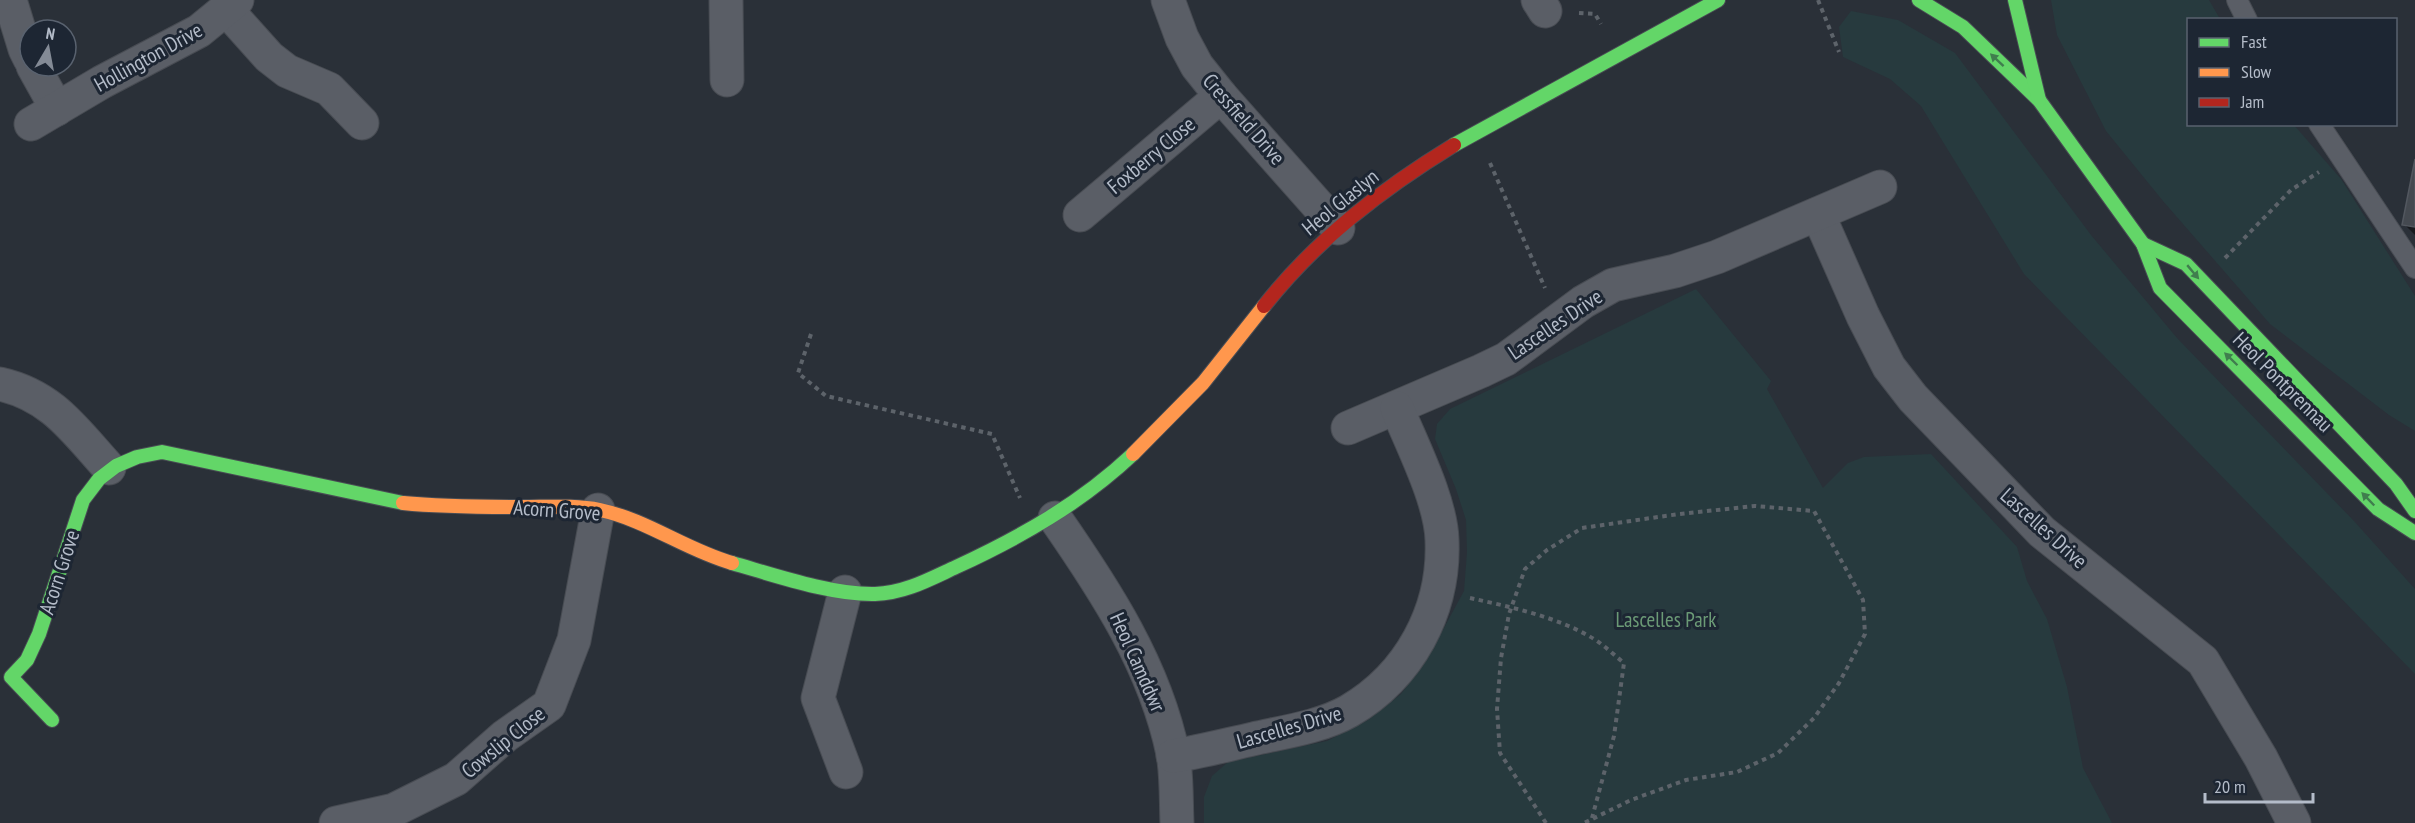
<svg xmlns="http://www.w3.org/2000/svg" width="2415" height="823" viewBox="0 0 2415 823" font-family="'PT Sans Narrow',sans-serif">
	<rect width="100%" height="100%" fill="#2a3038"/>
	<g fill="#273a3e">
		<polygon points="2051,0 2209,0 2220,19 2188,20 2188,124 2294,125 2341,179 2415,296 2415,431 2389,415 2270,324 2163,201 2106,131 2057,35"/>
		<polygon points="1851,11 1898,20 1955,53 2091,235 2177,338 2354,521 2415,589 2415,674 2024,274 1921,106 1890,79 1843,57 1839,27"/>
		<polygon points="1696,289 1771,381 1767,389 1823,488 1848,463 1864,457 1931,454 2017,547 2027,581 2047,619 2067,687 2083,768 2112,823 1204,823 1204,797 1212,776 1228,762 1327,741 1368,720 1401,694 1427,659 1464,591 1467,552 1466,520 1456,489 1435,439 1437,424 1450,409"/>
	</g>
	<polygon fill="#0007" points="2415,167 2415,235 2404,224"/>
	<polygon fill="#444950" stroke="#52575f" stroke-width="1.5" points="2415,159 2415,227 2402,225"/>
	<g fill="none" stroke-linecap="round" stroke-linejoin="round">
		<defs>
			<g id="lane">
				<polyline points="2237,0 2247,20"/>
				<polyline points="2319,124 2415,268"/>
			</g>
			<g id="street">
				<polyline points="10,0 25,49 30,59"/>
				<polyline points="726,0 727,80"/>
				<polyline points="1168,0 1182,38 1197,66 1221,96 1338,228"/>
				<polyline points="1538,0 1545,11"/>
				<polyline points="226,9 269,57 287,71 329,89 362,123"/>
				<polyline points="33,66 57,109"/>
				<polyline points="31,124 102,82 199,31 237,0"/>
				<polyline points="1818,214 1863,316 1889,367 1913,398 2042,532 2203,661 2261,758 2294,823"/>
				<polyline points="1080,215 1221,96"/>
				<path d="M 0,384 C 53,396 75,431 109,468"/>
				<polyline points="1348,428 1481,371 1506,359 1583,302 1613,285 1675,271 1717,257 1880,187"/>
				<path d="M 1055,518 C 1105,590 1155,666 1173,754 C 1177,776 1176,801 1177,823"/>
				<polyline points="845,592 818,698 846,772"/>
				<path d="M 1173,756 C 1200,752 1226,745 1253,739 C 1284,732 1321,727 1349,711 C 1409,676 1445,611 1442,540 C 1441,501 1412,445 1397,408"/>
				<polyline points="336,823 394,810 456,779 505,736 549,705 574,640 598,510"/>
			</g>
			<g id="fast">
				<polyline points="1919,0 1963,27 2039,100 2143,244 2160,288 2378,509 2415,533"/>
				<polyline points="2015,0 2039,100"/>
				<polyline points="1454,145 1718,0"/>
				<polyline points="2143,244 2186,264 2396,484 2415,511"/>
				<path d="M 732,563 C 774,575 832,595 875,594 C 905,593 930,579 956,567 C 1021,537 1081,503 1133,454"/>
				<polyline points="52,720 11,677 27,660 39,634 83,500 99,479 116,466 137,457 162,452 403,503"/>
			</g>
			<g id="slow">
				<polyline points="1133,454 1203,383 1264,306"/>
				<path d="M 403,503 C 443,507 483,507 522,507 C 548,507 575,505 600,510 C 647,520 686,550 732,563"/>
			</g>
			<path id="jam" d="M 1264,306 C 1317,239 1382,189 1454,145"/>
		</defs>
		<use href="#lane" stroke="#484c53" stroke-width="22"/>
		<use href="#street" stroke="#484c53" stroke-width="35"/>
		<use href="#fast" stroke="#484c53" stroke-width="16"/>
		<use href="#slow" stroke="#484c53" stroke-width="16"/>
		<use href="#jam" stroke="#484c53" stroke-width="16"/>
		<g stroke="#5d636a" stroke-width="4" stroke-dasharray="4.5 4.5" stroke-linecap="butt">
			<polyline points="1818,0 1839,52"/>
			<polyline points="1579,13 1595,14 1601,24"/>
			<polyline points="1490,163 1545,288"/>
			<polyline points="2225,258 2291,190 2319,172"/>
			<polyline points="811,334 798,373 826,396 992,434 1020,498"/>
			<path d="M 1470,598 C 1511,607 1558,617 1594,639 C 1605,646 1614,655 1624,663 L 1614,736 L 1592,818"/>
			<polyline points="1546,823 1500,753 1497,709 1501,658 1509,614 1525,569 1547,550 1582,528 1679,514 1755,506 1814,511 1863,600 1865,634 1839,683 1814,718 1778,753 1737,772 1686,780 1631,800 1584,823"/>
		</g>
		<use href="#lane" stroke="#5a5e66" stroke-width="20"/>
		<use href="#street" stroke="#5a5e66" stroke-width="33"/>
		<use href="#fast" stroke="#63d668" stroke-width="14"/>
		<use href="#slow" stroke="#ff974d" stroke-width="14"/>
		<use href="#jam" stroke="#b3261e" stroke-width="14"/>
	</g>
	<defs><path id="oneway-solid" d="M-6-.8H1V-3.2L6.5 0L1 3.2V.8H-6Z" transform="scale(1.5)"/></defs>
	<g fill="#407e4e">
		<use href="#oneway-solid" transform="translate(1997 60) rotate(-137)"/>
		<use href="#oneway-solid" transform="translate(2193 272) rotate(50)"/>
		<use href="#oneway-solid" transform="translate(2231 359) rotate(-136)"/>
		<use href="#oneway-solid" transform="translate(2368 499) rotate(-134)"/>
	</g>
	<g text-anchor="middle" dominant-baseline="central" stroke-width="6" stroke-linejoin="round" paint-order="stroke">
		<g font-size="21" fill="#b4bcc9" stroke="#1d2633">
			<text transform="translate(148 57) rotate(-29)">Hollington Drive</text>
			<text transform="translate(1244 119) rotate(49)">Cressfield Drive</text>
			<text transform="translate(1151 155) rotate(-40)">Foxberry Close</text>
			<text transform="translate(1340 202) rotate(-39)">Heol Glaslyn</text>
			<text transform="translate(1555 324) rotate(-34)">Lascelles Drive</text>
			<text transform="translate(2283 382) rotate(45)">Heol Pontprennau</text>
			<text transform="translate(557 510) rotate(4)">Acorn Grove</text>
			<text transform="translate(2044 528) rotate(42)">Lascelles Drive</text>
			<text transform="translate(59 572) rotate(-72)">Acorn Grove</text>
			<text transform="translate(1138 662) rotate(66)">Heol Camddwr</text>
			<text transform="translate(1289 727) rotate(-16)">Lascelles Drive</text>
			<text transform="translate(503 742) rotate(-39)">Cowslip Close</text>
		</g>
		<g font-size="21" fill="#6b9a76" stroke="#1d2633">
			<text x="1666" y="619">Lascelles Park</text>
		</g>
	</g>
	<rect x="2187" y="18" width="210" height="108" fill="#1d2633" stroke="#59626f" stroke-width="1.5"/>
	<rect x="2199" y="38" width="30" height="9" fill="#63d668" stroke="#59626f" stroke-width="1.5"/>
	<text x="2241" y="48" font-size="18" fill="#b4bcc9">Fast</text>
	<rect x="2199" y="68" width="30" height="9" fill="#ff974d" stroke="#59626f" stroke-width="1.5"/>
	<text x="2241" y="78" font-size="18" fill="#b4bcc9">Slow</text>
	<rect x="2199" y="98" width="30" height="9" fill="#b3261e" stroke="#59626f" stroke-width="1.5"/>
	<text x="2241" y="108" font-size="18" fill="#b4bcc9">Jam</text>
	<g transform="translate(48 48) rotate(10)"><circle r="28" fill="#1d2633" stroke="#59626f" stroke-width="1.5"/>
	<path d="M0-4.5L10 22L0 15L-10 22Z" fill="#848b96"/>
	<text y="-9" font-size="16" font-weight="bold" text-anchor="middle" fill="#b4bcc9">N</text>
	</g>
	<path d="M2205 793v9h108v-9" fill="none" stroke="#b4bcc9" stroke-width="3"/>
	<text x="2214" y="793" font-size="18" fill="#b4bcc9" stroke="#1d2633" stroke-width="4.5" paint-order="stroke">20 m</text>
</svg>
